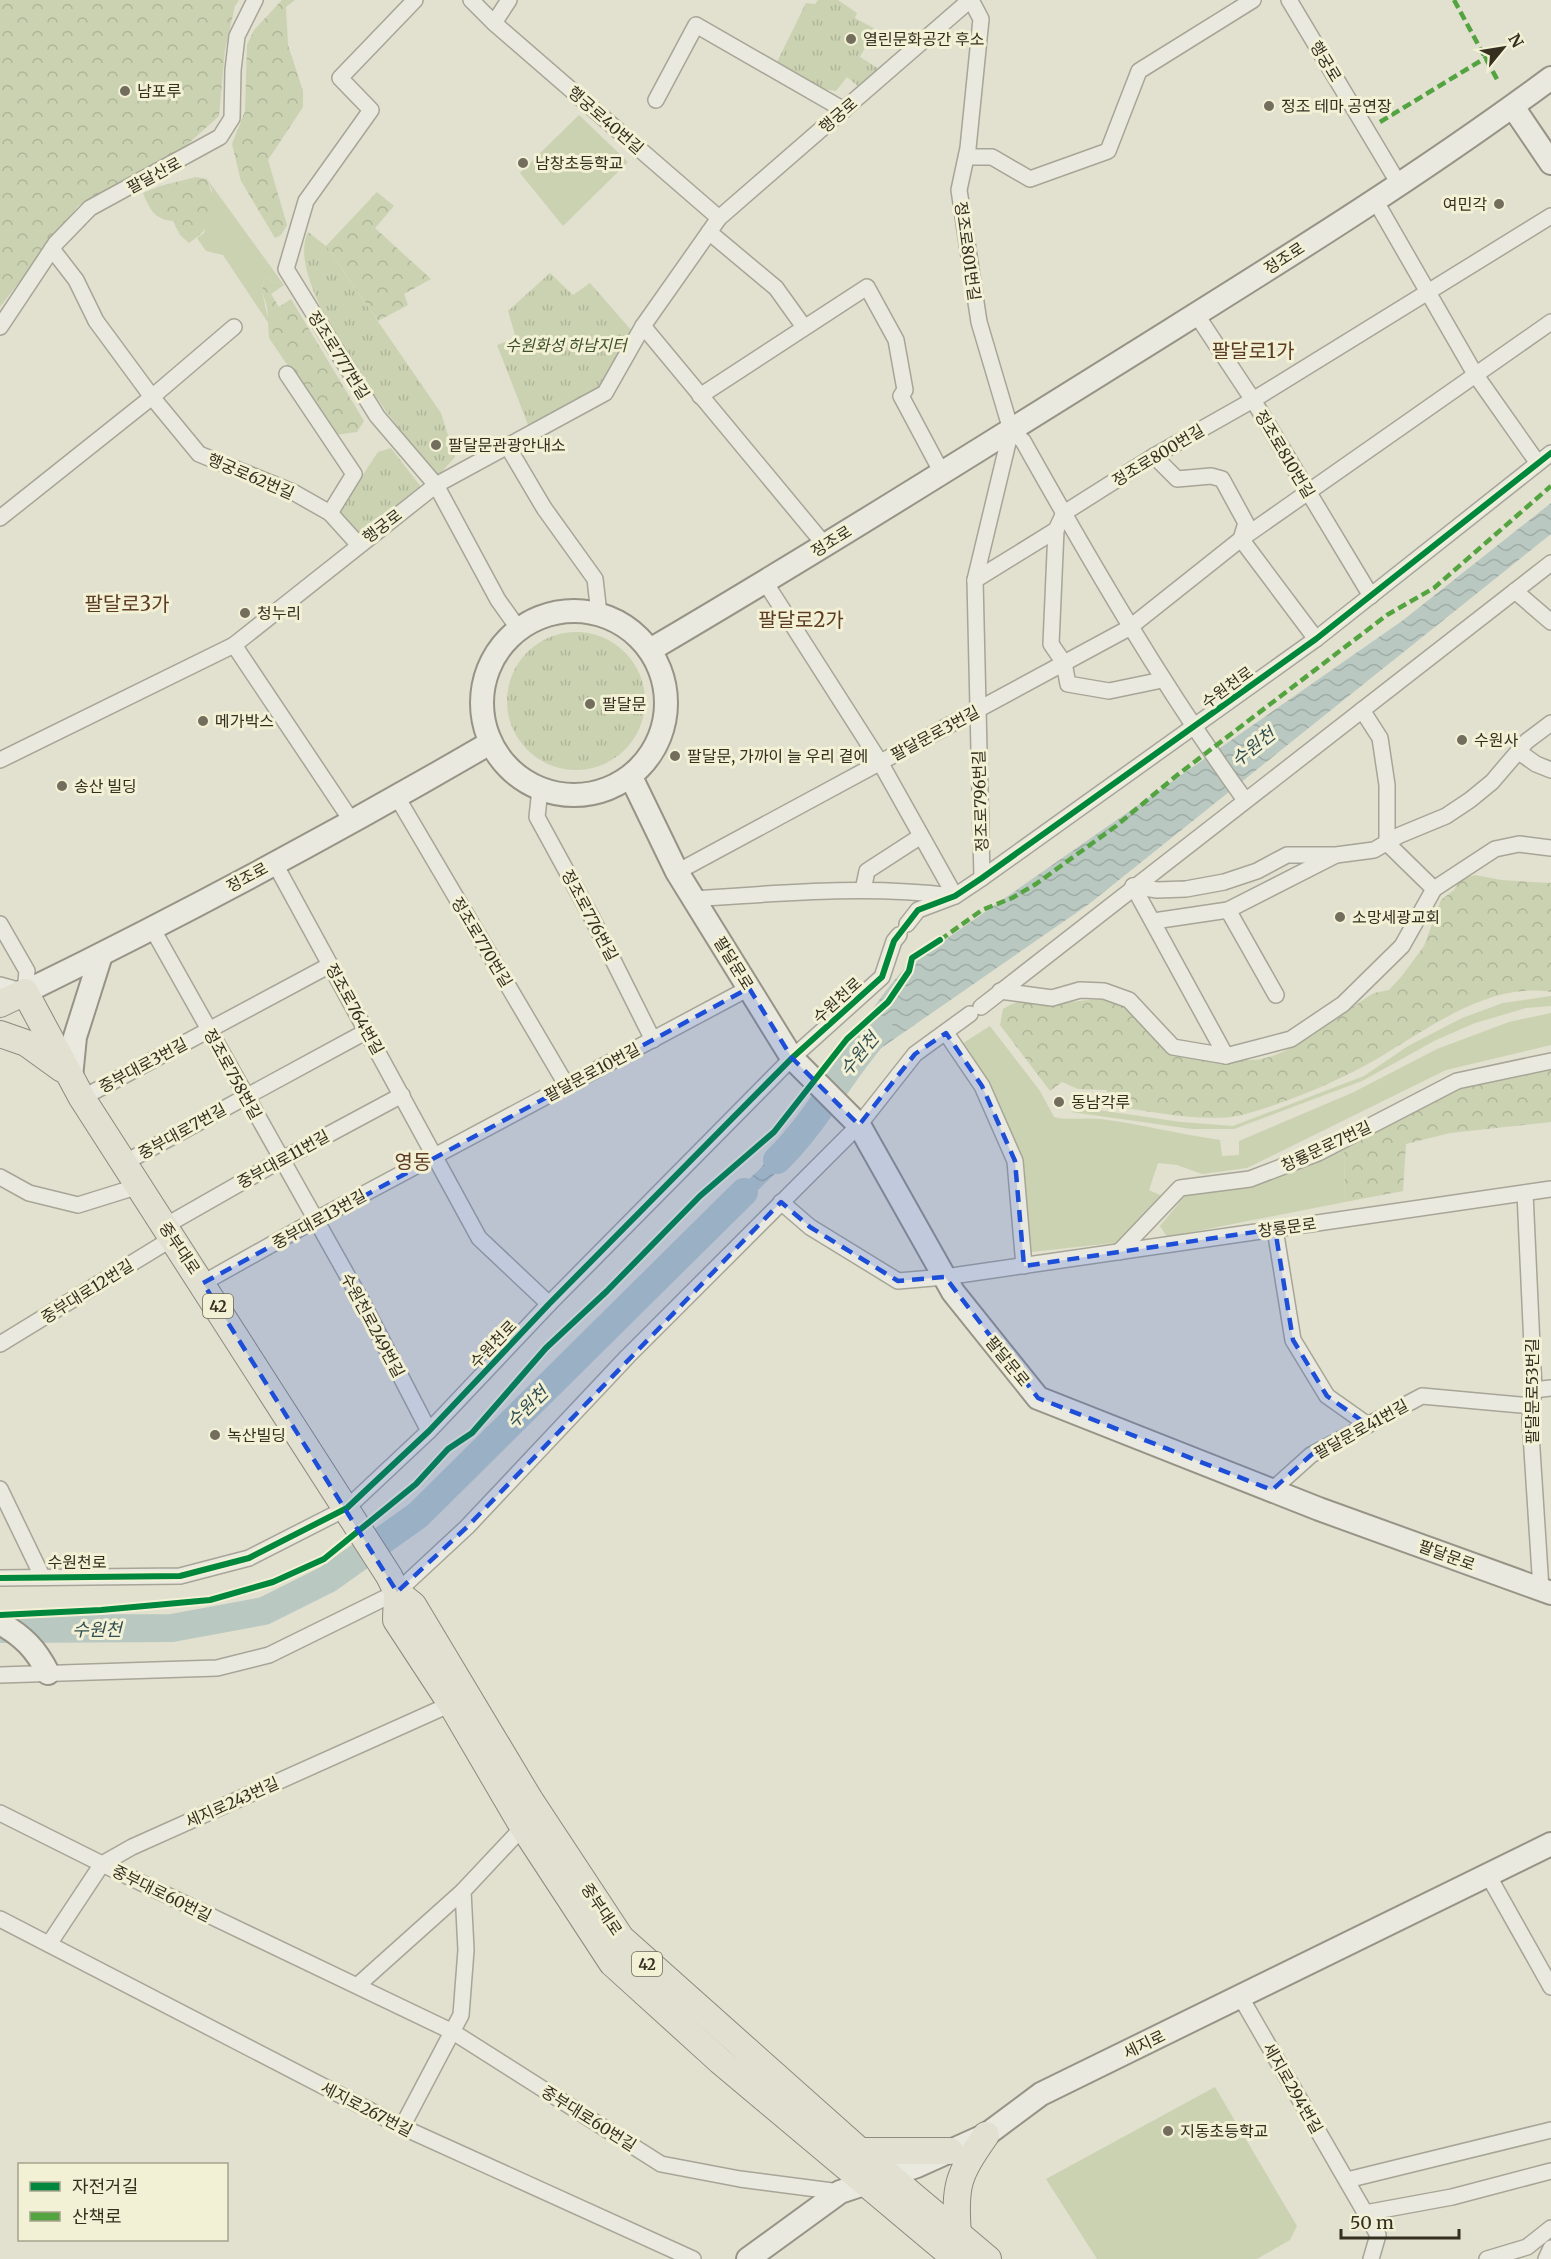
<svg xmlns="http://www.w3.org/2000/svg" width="1551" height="2259" viewBox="0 0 1551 2259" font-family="Merriweather,'Noto Sans KR',serif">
	<defs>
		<pattern id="forest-crowns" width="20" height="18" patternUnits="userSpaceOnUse" patternTransform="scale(1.5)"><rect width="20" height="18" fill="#cbd2b2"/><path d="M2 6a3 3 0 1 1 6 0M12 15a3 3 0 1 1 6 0" fill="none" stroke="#afb599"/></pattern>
		<pattern id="park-tufts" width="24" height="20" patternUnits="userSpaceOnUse" patternTransform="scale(1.5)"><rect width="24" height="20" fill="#cbd2b2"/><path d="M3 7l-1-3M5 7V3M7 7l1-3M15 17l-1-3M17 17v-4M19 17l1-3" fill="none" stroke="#afb599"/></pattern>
		<pattern id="water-waves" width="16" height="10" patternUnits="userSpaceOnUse" patternTransform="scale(1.5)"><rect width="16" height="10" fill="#b9c8c1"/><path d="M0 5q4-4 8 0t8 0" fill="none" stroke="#a0aca6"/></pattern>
	</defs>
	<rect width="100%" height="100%" fill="#e2e0ce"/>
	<g fill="#cbd2b2">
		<polygon points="579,115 628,162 563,226 520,173"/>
		<polygon points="207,179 284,285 264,278 262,291 269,324 223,255 206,251 197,238 204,233 212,190"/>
		<polygon points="1551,996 1551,1006 1526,1008 1475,1023 1436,1040 1362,1081 1234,1129 1192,1129 1071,1112 1084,1108 1181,1122 1233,1126 1364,1076 1408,1046 1462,1018 1503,1003"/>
		<path d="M 1551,1013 L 1551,1045 L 1446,1070 L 1247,1168 L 1202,1174 L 1177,1165 L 1158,1163 L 1149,1190 L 1162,1196 L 1123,1242 L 1031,1252 L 1020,1185 L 960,1045 L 990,1026 L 1040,1091 L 1054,1117 C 1068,1121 1084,1117 1100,1119 C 1140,1124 1179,1134 1220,1140 L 1222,1156 L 1239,1155 L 1239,1141 L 1354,1092 L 1437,1049 L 1509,1022 Z"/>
		<polygon points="1344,1147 1345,1202 1167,1237 1160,1226 1188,1192"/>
		<polygon points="1215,2087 1297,2226 1290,2240 1257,2259 1097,2259 1046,2179"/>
	</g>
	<g fill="url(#forest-crowns)">
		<polygon points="0,0 239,0 235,6 225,50 219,116 159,170 78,206 0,307"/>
		<polygon points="282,0 295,0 286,7 288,45 303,91 303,107 268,160 287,225 281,235 275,238 241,181 232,144 245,111 247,45 254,30"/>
		<path d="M 196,177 L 207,179 C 218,207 215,226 189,243 L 180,235 L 173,221 C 154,219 150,210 143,193 L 160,186 Z"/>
		<polygon points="377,192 394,206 375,228 431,279 404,294 408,305 378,321 326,246"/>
		<polygon points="264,278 284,285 271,294 279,307 291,299 364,421 357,432 335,435 269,338 267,307 262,291"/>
		<path d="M 1475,875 L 1501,880 L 1551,883 L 1551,992 C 1483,981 1420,1036 1364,1066 C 1327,1086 1283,1104 1242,1115 C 1210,1123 1153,1112 1120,1107 L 1106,1090 L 1078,1089 L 1062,1082 L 1050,1091 L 1000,1025 L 1003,1009 C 1021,997 1030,1003 1051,1003 C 1073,1004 1096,995 1118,1003 C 1132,1008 1140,1025 1152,1033 C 1169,1047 1239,1064 1261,1059 C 1301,1051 1340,1013 1374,993 L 1389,990 L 1401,977 L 1424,946 L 1441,900 L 1454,890 L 1460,879 Z"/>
		<polygon points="1551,1066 1551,1122 1450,1133 1406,1144 1403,1191 1345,1202 1344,1147 1460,1086"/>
	</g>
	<g fill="url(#park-tufts)">
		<polygon points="818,0 838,0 857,13 855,18 875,29 860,57 879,69 859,87 847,77 836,91 823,89 776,64 806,3 815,4"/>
		<path d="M 308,232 L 326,246 L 441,413 L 455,457 L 437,477 C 403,432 281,287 308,232 Z"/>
		<polygon points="550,273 573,295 590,283 632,331 599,391 530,430 497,345 516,338 508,311"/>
		<polygon points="391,448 421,487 360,538 338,512 378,452"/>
		<circle cx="576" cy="701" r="69"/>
	</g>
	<g fill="url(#water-waves)">
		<path d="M 1551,503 L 1551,534 L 1089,904 L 861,1062 L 845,1050 C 869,1017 900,959 939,944 L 1402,621 Z"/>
		<polygon points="795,1126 812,1139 805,1139 780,1169 722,1224 710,1214 759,1170"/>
	</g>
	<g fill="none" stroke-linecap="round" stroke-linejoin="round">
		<g stroke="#b9c8c1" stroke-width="28">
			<path d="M 777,1160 C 817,1121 842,1070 879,1029"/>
			<polyline points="0,1629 172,1628 264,1611 328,1579 418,1515 744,1192"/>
		</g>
		<defs>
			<g id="street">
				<polyline points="415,0 340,78 371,110 306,201 286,269 377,416 436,485 498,600 518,628"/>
				<polyline points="471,0 494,23 719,218"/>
				<path d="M 971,0 L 981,19 L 968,148 L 959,190 L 979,322 L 1011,430 L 1023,441 C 1092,564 1162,685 1245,800"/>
				<polyline points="1289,0 1399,184"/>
				<polyline points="494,23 509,0"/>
				<polyline points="656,100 696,25 844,110"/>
				<polyline points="967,157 992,157 1030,179 1108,151 1139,71 1253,0"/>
				<polyline points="1375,200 1475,374 1537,462"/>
				<polyline points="709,232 776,288 804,327"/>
				<polyline points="52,249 76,280 96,321 152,397 199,454 293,492 330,513 358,544"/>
				<polyline points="1196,314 1253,400 1371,596"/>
				<polyline points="643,326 824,544"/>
				<polyline points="0,327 56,243 90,208 220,137 232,118 233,70 237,36 255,0"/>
				<polyline points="287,374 354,474 330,513"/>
				<polyline points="700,396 867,287 896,340 905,390 901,396 942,473"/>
				<polyline points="508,447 544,508 595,579 599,614"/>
				<polyline points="1154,456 1177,479 1211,476 1222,479 1246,523 1241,539 1316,639"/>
				<polyline points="0,518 152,397 234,327"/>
				<polyline points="1056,530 1051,644 1064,663 1068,684 1109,691 1162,680"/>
				<polyline points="975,580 1056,530 1064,513 1154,456 1253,400 1551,216"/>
				<polyline points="765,582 880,762 955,896"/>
				<polyline points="1515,591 1551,622"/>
				<polyline points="234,645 351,820"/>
				<polyline points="1362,710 1380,738 1387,785 1387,843 1434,889"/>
				<polyline points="1519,752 1536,764 1551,770"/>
				<polyline points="0,760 234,645 436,485 605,393 643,326 719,218 970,0"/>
				<polyline points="540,789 537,817 591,916 653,1040"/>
				<polyline points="397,797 567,1086"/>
				<polyline points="274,862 479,1238 549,1304"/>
				<polyline points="677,872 1129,628 1241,539 1551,322"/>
				<polyline points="982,878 975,580 1011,430"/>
				<polyline points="1133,886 1157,890 1186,889 1224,882 1257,871 1287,855 1336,855 1374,850 1400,835 1446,816 1470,800 1492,782 1527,741 1551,723"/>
				<polyline points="1133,886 1226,1056"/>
				<polyline points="863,890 867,871 921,836"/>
				<path d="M 694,899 C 781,893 866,885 952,896"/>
				<polyline points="1154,921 1228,910"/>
				<polyline points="0,924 27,971 25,992 0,985"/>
				<polyline points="907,924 918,910 955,896 982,878 1316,639 1551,453"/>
				<polyline points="152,928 361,1300 429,1431"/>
				<polyline points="1000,991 1052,998 1080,990 1104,991 1129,1000 1173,1047 1226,1056 1291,1039 1343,1004 1402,946 1434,889 1495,849 1519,844 1551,848"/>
				<polyline points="1276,995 1228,910 1334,856"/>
				<polyline points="981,1007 1551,563"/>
				<polyline points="946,1033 982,1086 1015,1161 1024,1266"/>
				<polyline points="82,1098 330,965"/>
				<polyline points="124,1163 367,1031"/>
				<polyline points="0,1177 29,1193 78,1205 139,1186"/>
				<polyline points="1525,1193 1534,1390 1530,1419 1541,1589"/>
				<polyline points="781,1202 810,1227 898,1281 945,1277 1551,1189"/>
				<polyline points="165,1226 281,1160 402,1095"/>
				<polyline points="1275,1229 1293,1340 1327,1396 1368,1425"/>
				<polyline points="1119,1252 1180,1188 1250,1179 1318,1153 1457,1081 1551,1061"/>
				<polyline points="203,1283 315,1220 749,988"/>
				<polyline points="0,1344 173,1238"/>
				<polyline points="1534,1390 1551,1388"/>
				<polyline points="0,1489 42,1576"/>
				<polyline points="1272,1490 1311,1455 1422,1396 1532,1406"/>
				<polyline points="0,1578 180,1576 249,1558 347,1508 429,1431 549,1304 792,1058 882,977 894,941 899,935"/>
				<polyline points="0,1675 217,1668 269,1655 397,1592 467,1527 628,1356 859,1125 915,1054 970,1014"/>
				<polyline points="0,1813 102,1864 453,2032 661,2164 740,2179 840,2192"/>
				<polyline points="1488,1875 1551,1987"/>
				<polyline points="0,1919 402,2127 693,2259"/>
				<polyline points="49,1944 102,1864 132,1847 451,1704"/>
				<polyline points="358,1985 463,1891"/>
				<polyline points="1240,1996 1378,2235 1371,2259"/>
				<polyline points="402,2127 461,2015 466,1950 463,1891 523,1827"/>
				<polyline points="1347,2180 1551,2130"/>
				<polyline points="1365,2213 1452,2197 1551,2171"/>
				<polyline points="1487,2259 1527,2247 1551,2228"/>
				<polyline points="1546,2259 1551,2248"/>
			</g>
			<g id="secondary">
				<polyline points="1513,107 1551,163"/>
				<circle cx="574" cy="703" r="92"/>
				<path d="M 650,650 C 815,553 977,451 1139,350 C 1278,263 1419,176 1551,78"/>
				<polyline points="631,777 677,872 792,1058 859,1125 953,1292 1038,1398 1319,1509 1551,1593"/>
				<path d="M 25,992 C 182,915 339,831 490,743"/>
				<polyline points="71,1077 75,1037 101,955"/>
				<path d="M 0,1623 C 23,1636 36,1649 48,1673"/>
				<polyline points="748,2259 840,2192 917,2166 986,2135 1041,2094 1551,1844"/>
			</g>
			<g id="primary">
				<polyline points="0,1004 25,992 82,1098 389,1576 397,1592 396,1620 451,1704 523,1827 612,1963 720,2061 956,2259"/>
				<polyline points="0,1034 26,1043 62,1069"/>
				<polyline points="397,1592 413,1605 530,1800 621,1938 860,2151 988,2259"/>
				<polyline points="860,2151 950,2151"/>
				<path d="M 958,2234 C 954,2185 958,2175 986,2135"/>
			</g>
		</defs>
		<use href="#street" stroke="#a7a597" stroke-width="18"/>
		<use href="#secondary" stroke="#979487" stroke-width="26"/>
		<use href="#primary" stroke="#8d8a7e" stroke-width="28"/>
		<use href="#street" stroke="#eae9df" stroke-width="15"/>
		<use href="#secondary" stroke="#eae9df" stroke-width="22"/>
		<use href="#primary" stroke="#e1e0d1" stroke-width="26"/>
		<g stroke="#53a441" stroke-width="4.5" stroke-dasharray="9 4.5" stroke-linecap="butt">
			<polyline points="1454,0 1498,81"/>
			<polyline points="1380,122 1487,57"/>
			<polyline points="940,940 982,910 1012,898 1036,884 1116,826 1176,776 1387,615 1434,588 1551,486"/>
		</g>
		<defs>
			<g id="cycleway">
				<polyline points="0,1578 180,1576 249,1558 347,1508 429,1431 549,1304 792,1058 882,977 894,941 918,910 955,896 982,878 1316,639 1551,453"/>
				<polyline points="0,1615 101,1610 210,1600 273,1582 324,1559 416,1484 448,1449 472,1433 546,1348 607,1291 700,1196 774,1132 847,1039 888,1002 909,971 912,958 940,940"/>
			</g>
		</defs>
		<use href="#cycleway" stroke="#f2f0d5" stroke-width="10"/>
		<use href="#cycleway" stroke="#00873e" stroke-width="6"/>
	</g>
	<path fill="#1d4ed8" fill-opacity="0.2" stroke="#1d4ed8" stroke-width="4.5" stroke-dasharray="12 8" stroke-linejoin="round" d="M 749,988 L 792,1058 L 859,1125 L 915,1054 L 946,1033 L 982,1086 L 1015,1161 L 1024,1266 L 1275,1229 L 1293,1340 L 1327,1396 L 1368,1425 L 1311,1455 L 1272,1490 L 1038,1398 L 945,1277 L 898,1281 L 810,1227 L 781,1202 L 467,1527 L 397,1592 L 203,1283 Z"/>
	<g fill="#726d5d" stroke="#f2f0d5" stroke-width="2">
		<circle cx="851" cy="39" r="6"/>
		<circle cx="125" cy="91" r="6"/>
		<circle cx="1269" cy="106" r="6"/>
		<circle cx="523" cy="163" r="6"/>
		<circle cx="1499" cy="204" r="6"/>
		<circle cx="436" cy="445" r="6"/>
		<circle cx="245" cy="613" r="6"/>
		<circle cx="590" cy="704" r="6"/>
		<circle cx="203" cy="721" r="6"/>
		<circle cx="1462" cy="740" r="6"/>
		<circle cx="675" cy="756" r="6"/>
		<circle cx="62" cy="786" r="6"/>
		<circle cx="1340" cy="917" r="6"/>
		<circle cx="1059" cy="1102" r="6"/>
		<circle cx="215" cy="1435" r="6"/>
		<circle cx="1168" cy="2131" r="6"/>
	</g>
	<g text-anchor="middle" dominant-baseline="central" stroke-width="6" stroke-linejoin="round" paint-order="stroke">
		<g fill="#f2f0d5" stroke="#6e6956" stroke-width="1.5">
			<rect x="203" y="1294" width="30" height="24" rx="4.5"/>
			<rect x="632" y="1952" width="30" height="24" rx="4.5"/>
		</g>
		<g font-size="15" font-weight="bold" fill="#352f20">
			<text x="218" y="1306">42</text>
			<text x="647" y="1964">42</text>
		</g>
		<g font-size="16" fill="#352f20" stroke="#f2f0d5" text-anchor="start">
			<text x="863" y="39">열린문화공간 후소</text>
			<text x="137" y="91">남포루</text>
			<text x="1281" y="106">정조 테마 공연장</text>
			<text x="535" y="163">남창초등학교</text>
			<text x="1487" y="204" text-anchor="end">여민각</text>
			<text x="448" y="445">팔달문관광안내소</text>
			<text x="257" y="613">청누리</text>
			<text x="602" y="704">팔달문</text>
			<text x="215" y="721">메가박스</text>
			<text x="1474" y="740">수원사</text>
			<text x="687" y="756">팔달문, 가까이 늘 우리 곁에</text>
			<text x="74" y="786">송산 빌딩</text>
			<text x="1352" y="917">소망세광교회</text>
			<text x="1071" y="1102">동남각루</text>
			<text x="227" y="1435">녹산빌딩</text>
			<text x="1180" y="2131">지동초등학교</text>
		</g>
		<g font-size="16" fill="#352f20" stroke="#f2f0d5">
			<text transform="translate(1326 61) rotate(59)">행궁로</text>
			<text transform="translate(838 115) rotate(-41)">행궁로</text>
			<text transform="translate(606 120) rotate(41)">행궁로40번길</text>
			<text transform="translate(154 175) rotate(-28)">팔달산로</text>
			<text transform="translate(968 251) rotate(82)">정조로801번길</text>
			<text transform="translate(1284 258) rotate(-33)">정조로</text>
			<text transform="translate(339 355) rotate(58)">정조로777번길</text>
			<text transform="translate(1285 454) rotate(59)">정조로810번길</text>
			<text transform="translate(1158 455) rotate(-31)">정조로800번길</text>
			<text transform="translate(251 476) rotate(23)">행궁로62번길</text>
			<text transform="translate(382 526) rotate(-37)">행궁로</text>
			<text transform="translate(831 541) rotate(-32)">정조로</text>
			<text transform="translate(1227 687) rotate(-36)">수원천로</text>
			<text transform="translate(935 733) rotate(-28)">팔달문로3번길</text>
			<text transform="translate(980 801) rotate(-92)">정조로796번길</text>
			<text transform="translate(247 877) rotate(-28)">정조로</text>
			<text transform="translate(590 915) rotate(62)">정조로776번길</text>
			<text transform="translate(482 942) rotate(59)">정조로770번길</text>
			<text transform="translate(734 963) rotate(58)">팔달문로</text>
			<text transform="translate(837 1000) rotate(-42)">수원천로</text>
			<text transform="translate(355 1009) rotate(61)">정조로764번길</text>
			<text transform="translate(143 1065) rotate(-28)">중부대로3번길</text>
			<text transform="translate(592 1072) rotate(-28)">팔달문로10번길</text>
			<text transform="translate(233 1074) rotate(61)">정조로758번길</text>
			<text transform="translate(182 1131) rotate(-29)">중부대로7번길</text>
			<text transform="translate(1326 1146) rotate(-25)">창룡문로7번길</text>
			<text transform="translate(283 1159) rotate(-29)">중부대로11번길</text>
			<text transform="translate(319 1219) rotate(-29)">중부대로13번길</text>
			<text transform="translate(1287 1227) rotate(-8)">창룡문로</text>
			<text transform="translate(180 1248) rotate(56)">중부대로</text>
			<text transform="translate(87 1291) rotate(-32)">중부대로12번길</text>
			<text transform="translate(373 1325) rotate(62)">수원천로249번길</text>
			<text transform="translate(493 1344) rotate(-46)">수원천로</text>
			<text transform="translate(1008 1361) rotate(51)">팔달문로</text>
			<text transform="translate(1532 1391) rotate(-90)">팔달문로53번길</text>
			<text transform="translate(1361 1429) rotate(-29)">팔달문로41번길</text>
			<text transform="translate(1447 1555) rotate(20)">팔달문로</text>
			<text x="77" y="1562">수원천로</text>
			<text transform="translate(232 1802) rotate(-24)">세지로243번길</text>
			<text transform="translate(162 1893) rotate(26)">중부대로60번길</text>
			<text transform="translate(602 1909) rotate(56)">중부대로</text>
			<text transform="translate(1144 2044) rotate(-26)">세지로</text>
			<text transform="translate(1293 2088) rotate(60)">세지로294번길</text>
			<text transform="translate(367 2109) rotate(27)">세지로267번길</text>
			<text transform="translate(589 2118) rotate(32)">중부대로60번길</text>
		</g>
		<g font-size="16" font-style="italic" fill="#3d4f29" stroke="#f2f0d5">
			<text x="566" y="345">수원화성 하남지터</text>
		</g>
		<g font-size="18" font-style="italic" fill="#314e53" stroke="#f2f0d5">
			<text transform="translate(1253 747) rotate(-38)">수원천</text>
			<text transform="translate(859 1054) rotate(-51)">수원천</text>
			<text transform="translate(527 1407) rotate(-45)">수원천</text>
			<text x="97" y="1629">수원천</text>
		</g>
		<g font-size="20" fill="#5d3c24" stroke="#f2f0d5">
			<text x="1253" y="350">팔달로1가</text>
			<text x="127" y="603">팔달로3가</text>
			<text x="801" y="619">팔달로2가</text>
			<text x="413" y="1161">영동</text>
		</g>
	</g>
	<rect x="18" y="2163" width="210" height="78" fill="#f2f0d5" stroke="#a6a38d" stroke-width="1.5"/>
	<rect x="30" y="2182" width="30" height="9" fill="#00873e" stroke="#a6a38d" stroke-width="1.5"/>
	<text x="72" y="2193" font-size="18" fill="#352f20">자전거길</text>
	<rect x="30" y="2212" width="30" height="9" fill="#53a441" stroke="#a6a38d" stroke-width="1.5"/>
	<text x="72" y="2223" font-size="18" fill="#352f20">산책로</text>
	<g transform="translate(1503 48) rotate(60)" stroke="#f2f0d5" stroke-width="4.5" paint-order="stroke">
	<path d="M0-4.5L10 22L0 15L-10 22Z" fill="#352f20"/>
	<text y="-9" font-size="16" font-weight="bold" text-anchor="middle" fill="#352f20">N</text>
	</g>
	<path d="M1341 2229v9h118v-9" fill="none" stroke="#352f20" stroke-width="3"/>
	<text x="1350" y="2229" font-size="18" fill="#352f20" stroke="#f2f0d5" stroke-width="4.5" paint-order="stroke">50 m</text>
</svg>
